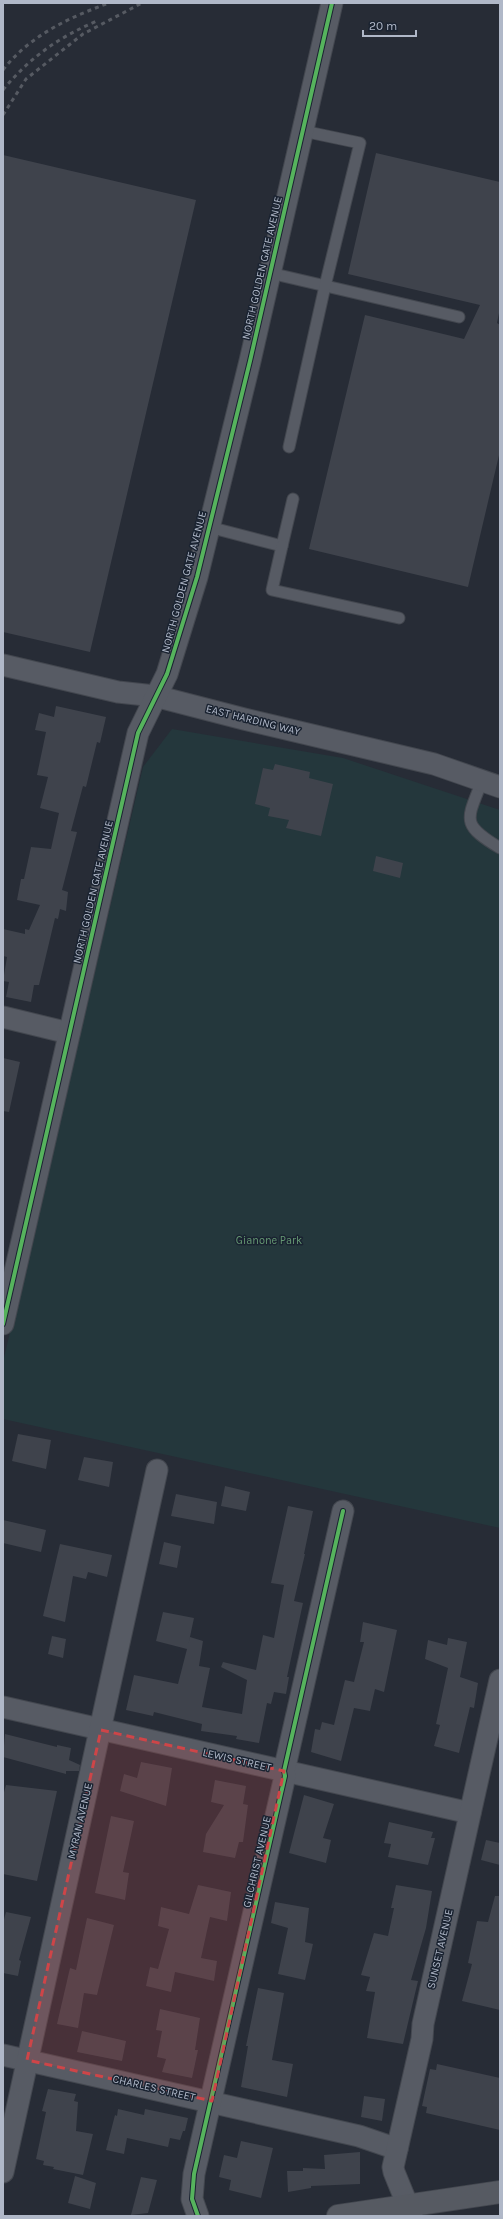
<svg xmlns="http://www.w3.org/2000/svg" width="503" height="2219" viewBox="0 0 503 2219" font-family="Karla,sans-serif">
	<rect width="100%" height="100%" fill="#272c36"/>
	<polygon fill="#24373c" points="172,729 343,758 500,810 500,1528 3,1419 3,1362 143,767"/>
	<g fill="#3f434c">
		<polygon points="376,153 500,182 500,308 497,323 500,325 500,451 468,587 309,549 365,315 464,339 480,305 348,274"/>
		<polygon points="3,155 196,200 90,652 3,632"/>
		<polygon points="56,706 106,717 100,743 97,742 86,787 83,786 71,831 77,832 62,890 68,892 66,911 60,909 58,919 55,918 39,985 34,985 31,1002 6,997 9,982 3,981 7,957 3,956 3,929 25,934 25,929 29,930 40,905 17,900 21,879 24,879 31,847 51,849 59,813 40,808 48,777 37,775 46,732 35,730 39,713 54,717"/>
		<polygon points="275,764 310,772 309,778 333,784 321,836 286,828 289,820 268,816 270,808 255,804 263,768 273,770"/>
		<polygon points="376,856 403,863 400,878 373,871"/>
		<polygon points="3,1058 20,1062 9,1112 3,1111"/>
		<polygon points="18,1434 51,1440 46,1469 12,1461"/>
		<polygon points="84,1457 113,1462 109,1487 78,1480"/>
		<polygon points="225,1486 250,1492 246,1511 221,1506"/>
		<polygon points="176,1494 217,1502 214,1524 171,1516"/>
		<polygon points="288,1506 313,1511 304,1554 305,1554 294,1601 303,1603 287,1677 289,1677 286,1694 274,1692 271,1704 267,1703 259,1743 236,1739 237,1736 201,1731 202,1724 154,1712 153,1716 126,1710 134,1675 178,1684 187,1649 156,1641 163,1612 194,1618 188,1646 190,1637 203,1641 199,1666 210,1668 202,1707 242,1714 247,1680 221,1667 223,1662 256,1670 263,1635 274,1638 284,1585 271,1583"/>
		<polygon points="3,1520 46,1530 41,1552 3,1543"/>
		<polygon points="164,1542 181,1546 177,1568 159,1564"/>
		<polygon points="60,1544 112,1555 107,1577 88,1572 86,1579 73,1576 65,1622 43,1616"/>
		<polygon points="363,1622 397,1630 384,1692 375,1689 370,1711 354,1708 341,1761 311,1752 315,1729 320,1730 322,1722 334,1725 345,1680 354,1682 364,1642 360,1642"/>
		<polygon points="52,1636 66,1639 63,1658 48,1654"/>
		<polygon points="448,1638 467,1642 460,1677 478,1683 474,1708 470,1707 459,1753 434,1746 440,1725 436,1724 448,1668 425,1659 428,1640 447,1645"/>
		<polygon points="5,1734 57,1747 57,1745 71,1748 69,1760 80,1765 79,1771 66,1771 66,1774 3,1757"/>
		<polygon points="141,1762 172,1768 166,1806 120,1791 124,1774 137,1778"/>
		<polygon points="215,1780 246,1786 243,1804 248,1805 243,1842 239,1842 235,1858 203,1852 206,1834 224,1805 211,1802"/>
		<polygon points="6,1785 57,1791 37,1881 3,1874 3,1796"/>
		<polygon points="304,1795 334,1804 323,1838 331,1840 326,1863 289,1853"/>
		<polygon points="111,1816 134,1821 123,1872 129,1873 125,1900 95,1893"/>
		<polygon points="389,1822 433,1832 431,1838 435,1838 428,1865 388,1857 391,1844 384,1843"/>
		<polygon points="486,1840 500,1843 500,1865 481,1860"/>
		<polygon points="198,1885 231,1892 227,1921 210,1917 201,1958 217,1961 214,1981 175,1972 171,1992 146,1986 150,1967 158,1969 169,1929 158,1926 161,1907 189,1914"/>
		<polygon points="396,1885 432,1891 426,1928 411,1980 418,1981 403,2044 367,2038 375,1992 366,1991 370,1977 361,1975 374,1933 388,1936 394,1908 391,1908"/>
		<polygon points="495,1896 500,1896 500,2010 462,2001 472,1964 468,1963 477,1921 488,1922"/>
		<polygon points="275,1902 309,1908 305,1942 313,1944 305,1980 278,1974 288,1928 271,1923"/>
		<polygon points="6,1912 31,1917 19,1960 21,1961 18,1976 3,1973 3,1923"/>
		<polygon points="87,1918 114,1925 97,1995 84,1993 78,2028 57,2024 70,1968 76,1970"/>
		<polygon points="258,1988 284,1993 272,2060 293,2064 287,2097 241,2087 248,2046 246,2046"/>
		<polygon points="160,2009 200,2018 195,2050 198,2050 192,2078 162,2072 166,2059 157,2057 162,2031 156,2030"/>
		<polygon points="82,2031 126,2041 122,2061 77,2052"/>
		<polygon points="437,2064 500,2078 500,2130 426,2113 427,2107 422,2106 430,2069 436,2070"/>
		<polygon points="48,2089 76,2094 74,2101 78,2102 76,2131 93,2134 83,2175 53,2169 54,2167 43,2165 44,2161 36,2159 46,2112 42,2111"/>
		<polygon points="364,2096 385,2099 382,2121 361,2117"/>
		<polygon points="118,2109 144,2115 145,2109 188,2118 185,2131 183,2131 180,2140 170,2138 168,2147 127,2138 124,2154 106,2150 115,2115 117,2116"/>
		<polygon points="241,2141 273,2148 261,2198 229,2190 231,2180 219,2177 224,2155 237,2158"/>
		<polygon points="360,2152 360,2184 311,2186 311,2188 288,2192 287,2171 303,2171 303,2168 325,2169 324,2155"/>
		<polygon points="75,2176 96,2183 90,2209 68,2203"/>
		<polygon points="141,2177 157,2180 148,2213 131,2215"/>
	</g>
	<g fill="none" stroke-linecap="round" stroke-linejoin="round">
		<defs>
			<g id="lane">
				<polyline points="270,273 459,317"/>
				<polyline points="289,447 325,286 360,143 303,131"/>
				<polyline points="209,527 282,546 293,499"/>
				<polyline points="282,546 272,590 399,618"/>
				<path d="M 482,781 C 467,820 460,824 500,848"/>
			</g>
			<g id="street">
				<polyline points="3,665 118,692 155,696 244,719 434,764 500,787"/>
				<polyline points="3,1017 69,1033"/>
				<polyline points="3,1324 138,733 167,674 197,577 250,361 332,3"/>
				<polyline points="3,1707 470,1813"/>
				<polyline points="3,2055 359,2136 397,2149"/>
				<polyline points="3,2172 157,1470"/>
				<polyline points="198,2216 192,2199 194,2174 285,1776 284,1771 343,1511"/>
				<polyline points="412,2216 394,2172 393,2167 422,2039 423,2024 500,1680"/>
			</g>
			<polyline id="secondary" points="338,2216 500,2192"/>
		</defs>
		<use href="#lane" stroke="#43474f" stroke-width="13"/>
		<use href="#street" stroke="#43474f" stroke-width="23"/>
		<use href="#secondary" stroke="#43474f" stroke-width="24"/>
		<use href="#lane" stroke="#575b64" stroke-width="11"/>
		<use href="#street" stroke="#575b64" stroke-width="21"/>
		<use href="#secondary" stroke="#565a62" stroke-width="22"/>
		<g stroke="#565a62" stroke-width="3" stroke-dasharray="4 4" stroke-linecap="butt">
			<path d="M 3,70 C 29,36 70,17 109,3"/>
			<path d="M 3,90 C 29,58 59,37 97,21"/>
			<polyline points="3,115 26,79 83,34 142,3"/>
		</g>
		<defs>
			<g id="cycleway">
				<polyline points="3,1324 138,733 167,674 197,577 250,361 332,3"/>
				<polyline points="198,2216 192,2199 194,2174 285,1776 284,1771 343,1511"/>
			</g>
		</defs>
		<use href="#cycleway" stroke="#1a2331" stroke-width="6"/>
		<use href="#cycleway" stroke="#56b35d" stroke-width="4"/>
	</g>
	<path fill="#ce4548" fill-opacity="0.2" stroke="#ce4548" stroke-width="3" stroke-dasharray="8 5" stroke-linejoin="round" d="M 101,1730 L 284,1771 L 212,2101 L 27,2060 Z"/>
	<g text-anchor="middle" dominant-baseline="central" stroke-width="3" stroke-linejoin="round" paint-order="stroke">
		<g font-size="11" fill="#b0b8c8" stroke="#1a2331">
			<text transform="translate(262 268) rotate(-77)">NORTH GOLDEN GATE AVENUE</text>
			<text transform="translate(184 582) rotate(-75)">NORTH GOLDEN GATE AVENUE</text>
			<text transform="translate(253 720) rotate(14)">EAST HARDING WAY</text>
			<text transform="translate(93 892) rotate(-77)">NORTH GOLDEN GATE AVENUE</text>
			<text transform="translate(237 1760) rotate(13)">LEWIS STREET</text>
			<text transform="translate(80 1821) rotate(-77)">MYRAN AVENUE</text>
			<text transform="translate(257 1862) rotate(-77)">GILCHRIST AVENUE</text>
			<text transform="translate(440 1949) rotate(-77)">SUNSET AVENUE</text>
			<text transform="translate(154 2088) rotate(13)">CHARLES STREET</text>
		</g>
		<g font-size="11" fill="#669a74" stroke="#1a2331">
			<text x="269" y="1240">Gianone Park</text>
		</g>
	</g>
	<rect width="503" height="2219" fill="none" stroke="#b0b8c8" stroke-width="8"/>
	<path d="M363 30v6h53v-6" fill="none" stroke="#b0b8c8" stroke-width="2"/>
	<text x="369" y="30" font-size="12" fill="#b0b8c8" stroke="#1a2331" stroke-width="3" paint-order="stroke">20 m</text>
</svg>
